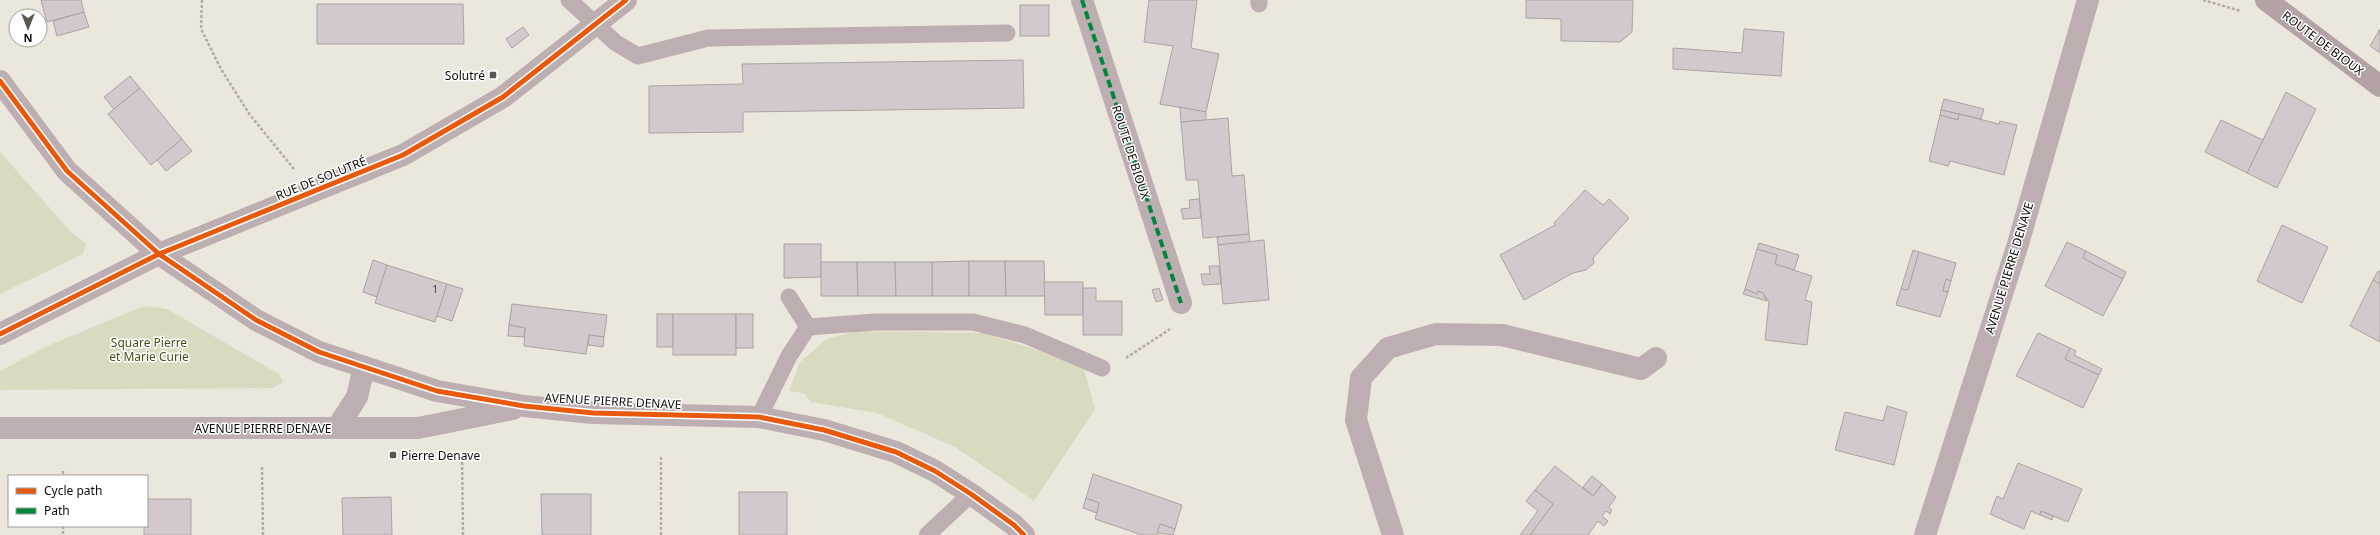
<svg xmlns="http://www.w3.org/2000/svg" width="2380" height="535" viewBox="0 0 2380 535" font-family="'Noto Sans',sans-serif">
	<rect width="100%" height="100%" fill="#ece7dd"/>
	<g fill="#d9dabf">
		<polygon points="0,152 71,232 86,244 83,254 0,294"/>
		<polygon points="144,306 167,309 279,374 283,382 273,388 0,390 0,371 45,347"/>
		<polygon points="856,331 984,333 1044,352 1084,369 1095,409 1034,501 955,447 877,413 811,402 804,393 789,391 800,362 827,339"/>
	</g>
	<g fill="#d3c9cc" stroke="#a8a4a2">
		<polygon points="41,0 81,0 84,12 47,22"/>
		<polygon points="1149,0 1197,0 1191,48 1219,54 1206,112 1160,104 1173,46 1144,42"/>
		<polygon points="1526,0 1633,0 1632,32 1620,42 1561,41 1561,19 1526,18"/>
		<polygon points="317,4 463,4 464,44 317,44"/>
		<rect x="1020" y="5" width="29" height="31"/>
		<polygon points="84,12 89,27 57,36 53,21"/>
		<polygon points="523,27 529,35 512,48 506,39"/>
		<polygon points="1744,29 1784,32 1781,76 1673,69 1673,48 1742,53"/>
		<polygon points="2380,29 2380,53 2370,46"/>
		<polygon points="1023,60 1024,108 743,112 743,132 649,133 649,86 743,84 742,64"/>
		<polygon points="130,76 140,88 114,109 104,97"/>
		<polygon points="140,88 182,139 151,165 108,114"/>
		<polygon points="2286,92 2316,109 2277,188 2247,173"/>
		<polygon points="1944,99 1984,109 1981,119 1941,110"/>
		<polygon points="1180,107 1206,112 1206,120 1181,122"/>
		<polygon points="1941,110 1959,114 1958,120 1940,115"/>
		<polygon points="1959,114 1999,124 2000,121 2017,125 2004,175 1950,161 1948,166 1929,161 1940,115 1958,120"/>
		<polygon points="1228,118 1232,176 1244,175 1249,234 1203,238 1198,180 1186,180 1181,122"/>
		<polygon points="2221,120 2263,140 2247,173 2205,152"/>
		<polygon points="182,139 192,151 166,171 157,160"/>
		<polygon points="1585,190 1603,205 1609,199 1629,218 1593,258 1594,263 1586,270 1573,273 1524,300 1500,255 1555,225 1554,223"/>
		<polygon points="1199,199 1201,218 1183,219 1181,209 1190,208 1189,200"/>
		<polygon points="2282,225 2328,247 2302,303 2257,281"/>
		<polygon points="1249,234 1250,242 1218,245 1217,237"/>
		<polygon points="1264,240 1269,300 1223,304 1218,245"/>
		<polygon points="2067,242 2086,251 2083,258 2123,279 2103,316 2045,286"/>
		<polygon points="1759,243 1799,255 1794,270 1775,264 1777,255 1757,249"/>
		<polygon points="784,244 821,244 821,277 784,278"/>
		<polygon points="1757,249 1777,255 1775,264 1812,276 1805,300 1812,302 1807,345 1765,340 1769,302 1763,293 1758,291 1757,294 1745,289"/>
		<polygon points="1913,250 1919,252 1908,290 1901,289"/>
		<polygon points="2086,251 2126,272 2123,279 2083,258"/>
		<polygon points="1919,252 1956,263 1951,281 1946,279 1943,291 1948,292 1940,317 1896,305 1901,289 1908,290"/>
		<polygon points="373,260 387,265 377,297 363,292"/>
		<polygon points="969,261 969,296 932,296 932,262"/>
		<polygon points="969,261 1005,261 1006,296 969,296"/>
		<polygon points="1005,261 1044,261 1045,296 1006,296"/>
		<polygon points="821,262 857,262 858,296 821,296"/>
		<polygon points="857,262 895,262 896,296 858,296"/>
		<polygon points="895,262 932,262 932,296 896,296"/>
		<polygon points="387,265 447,284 435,322 375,303"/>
		<polygon points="1209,266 1219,266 1221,284 1203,285 1201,274 1210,274"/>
		<polygon points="2378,271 2380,272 2380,284 2373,280"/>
		<polygon points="1946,279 1951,281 1948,292 1943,291"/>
		<polygon points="2373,280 2380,284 2380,342 2350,326"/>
		<polygon points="1044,282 1083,282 1083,315 1045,315"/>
		<polygon points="447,284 463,289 452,321 437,316"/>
		<polygon points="1083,288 1096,288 1096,301 1122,301 1122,335 1083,335"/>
		<polygon points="1159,288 1163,300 1156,302 1152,290"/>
		<polygon points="1745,289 1757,294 1758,291 1763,293 1767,301 1743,294"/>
		<polygon points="512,304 607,315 604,337 589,335 586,354 524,346 525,328 509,325"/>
		<rect x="657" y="314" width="16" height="33"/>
		<rect x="673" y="314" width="63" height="41"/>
		<rect x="736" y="314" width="17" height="34"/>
		<polygon points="509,325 525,328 524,337 508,336"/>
		<polygon points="2038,333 2070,348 2065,359 2099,375 2083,408 2016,376"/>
		<polygon points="589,335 604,337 603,347 588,345"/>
		<polygon points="2070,348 2076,351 2074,355 2102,369 2099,375 2065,359"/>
		<polygon points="1887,406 1907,412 1894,465 1835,450 1845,412 1883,421"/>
		<polygon points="2018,463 2082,489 2068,522 2041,511 2040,515 2031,511 2024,529 1990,514 1997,496 2003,499"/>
		<polygon points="1555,466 1593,496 1602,484 1616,497 1609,507 1612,510 1610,514 1606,511 1602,516 1608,521 1604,526 1598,521 1588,535 1530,535 1553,504 1535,490"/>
		<polygon points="1093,474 1182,505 1175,529 1160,524 1157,535 1142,535 1095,519 1099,503 1086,498"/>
		<polygon points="1592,476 1602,484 1593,496 1583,487"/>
		<polygon points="1535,490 1553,504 1530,535 1520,535 1538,511 1526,501"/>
		<rect x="739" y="492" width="48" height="43"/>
		<polygon points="541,494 591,494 591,535 542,535"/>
		<polygon points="391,497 392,535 343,535 342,498"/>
		<polygon points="1086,498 1099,503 1097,513 1083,508"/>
		<polygon points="147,499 191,499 191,535 144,535 144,526 147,526"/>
		<polygon points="2041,511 2053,516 2052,520 2040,515"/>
		<polygon points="1160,524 1175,529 1173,535 1157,533"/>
	</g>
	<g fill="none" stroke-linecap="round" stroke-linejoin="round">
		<g stroke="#b2aaa7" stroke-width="2.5" stroke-dasharray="3 2" stroke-linecap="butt">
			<polyline points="202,0 201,29 221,69 250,115 294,169"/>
			<polyline points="2203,0 2241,11"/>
			<polyline points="1126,358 1170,329"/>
			<polyline points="462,457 463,535"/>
			<polyline points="661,457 661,535"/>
			<polyline points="262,467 263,535"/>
			<polyline points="63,471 63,476"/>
			<polyline points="63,526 63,535"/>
		</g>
		<g stroke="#bdafb1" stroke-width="17">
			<polyline points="569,0 616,43 638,56 708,38 1007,33"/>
			<polyline points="1259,0 1259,4"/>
			<polyline points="789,297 808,327"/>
			<polyline points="759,417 789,356 808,327 875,322 973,322 1025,335 1102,368"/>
			<polyline points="927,535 971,494"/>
		</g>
		<g stroke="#bdafb1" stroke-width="22">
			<polyline points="1082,0 1181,303"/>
			<polyline points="0,81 67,171 159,254 256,320 319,352 437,391 524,406 593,413 759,417 824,430 896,452 935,471 971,494 1014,525 1024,535"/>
			<polyline points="0,334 159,254 403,155 503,97 626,0"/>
			<polyline points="0,428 418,428 513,409"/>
			<polyline points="337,428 357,397 364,367"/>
			<polyline points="1393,535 1356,420 1361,378 1388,348 1436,334 1502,335 1641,369 1656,358"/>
			<polyline points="1925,535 2018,244 2088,0"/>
		</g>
		<polyline stroke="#b3a3a5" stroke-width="22" points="2266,0 2380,86"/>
		<polyline stroke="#00873e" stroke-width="4" stroke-dasharray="8 4" stroke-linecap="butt" points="1082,0 1181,303"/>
		<defs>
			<g id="cycleway">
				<polyline points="0,81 67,171 159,254 256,320 319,352 437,391 524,406 593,413 759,417 824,430 896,452 935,471 971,494 1014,525 1024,535"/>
				<polyline points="0,334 159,254 403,155 503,97 626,0"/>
			</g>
		</defs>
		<use href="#cycleway" stroke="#fff" stroke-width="8"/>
		<use href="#cycleway" stroke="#e8590c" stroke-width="5"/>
	</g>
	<g fill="#5c5851" stroke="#fff" stroke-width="1.5">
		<rect x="489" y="71" width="8" height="8" rx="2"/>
		<rect x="389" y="451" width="8" height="8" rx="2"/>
	</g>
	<g text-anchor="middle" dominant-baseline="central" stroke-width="3" stroke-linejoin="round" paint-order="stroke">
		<g font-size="10" fill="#3f3a38">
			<text x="435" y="289">1</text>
		</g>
		<g font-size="12" fill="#0e0b06" stroke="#fff">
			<text transform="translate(2323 43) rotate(37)">ROUTE DE BIOUX</text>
			<text transform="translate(1131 152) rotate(72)">ROUTE DE BIOUX</text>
			<text transform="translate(321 178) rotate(-22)">RUE DE SOLUTRÉ</text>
			<text transform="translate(2009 268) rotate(-73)">AVENUE PIERRE DENAVE</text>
			<text transform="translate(613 401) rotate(3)">AVENUE PIERRE DENAVE</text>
			<text x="263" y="428">AVENUE PIERRE DENAVE</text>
		</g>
		<g font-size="12" fill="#0e0b06" stroke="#fff" text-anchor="end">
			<text x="485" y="75">Solutré</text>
			<text x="401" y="455" text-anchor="start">Pierre Denave</text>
		</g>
		<g font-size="12" fill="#484f15" stroke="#fff">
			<text x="149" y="342">Square Pierre<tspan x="149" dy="14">et Marie Curie</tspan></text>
		</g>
	</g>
	<rect x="8" y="475" width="140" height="52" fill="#ffffff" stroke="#9f9d9b"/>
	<rect x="16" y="488" width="20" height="6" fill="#e8590c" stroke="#9f9d9b"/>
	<text x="44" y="495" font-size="12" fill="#0e0b06">Cycle path</text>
	<rect x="16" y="508" width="20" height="6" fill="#00873e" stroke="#9f9d9b"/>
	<text x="44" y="515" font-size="12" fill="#0e0b06">Path</text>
	<g transform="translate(28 28) rotate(180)"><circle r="19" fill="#ffffff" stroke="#9f9d9b"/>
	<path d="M0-3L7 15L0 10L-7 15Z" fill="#5c5851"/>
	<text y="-6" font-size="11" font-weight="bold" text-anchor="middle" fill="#0e0b06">N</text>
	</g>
</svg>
